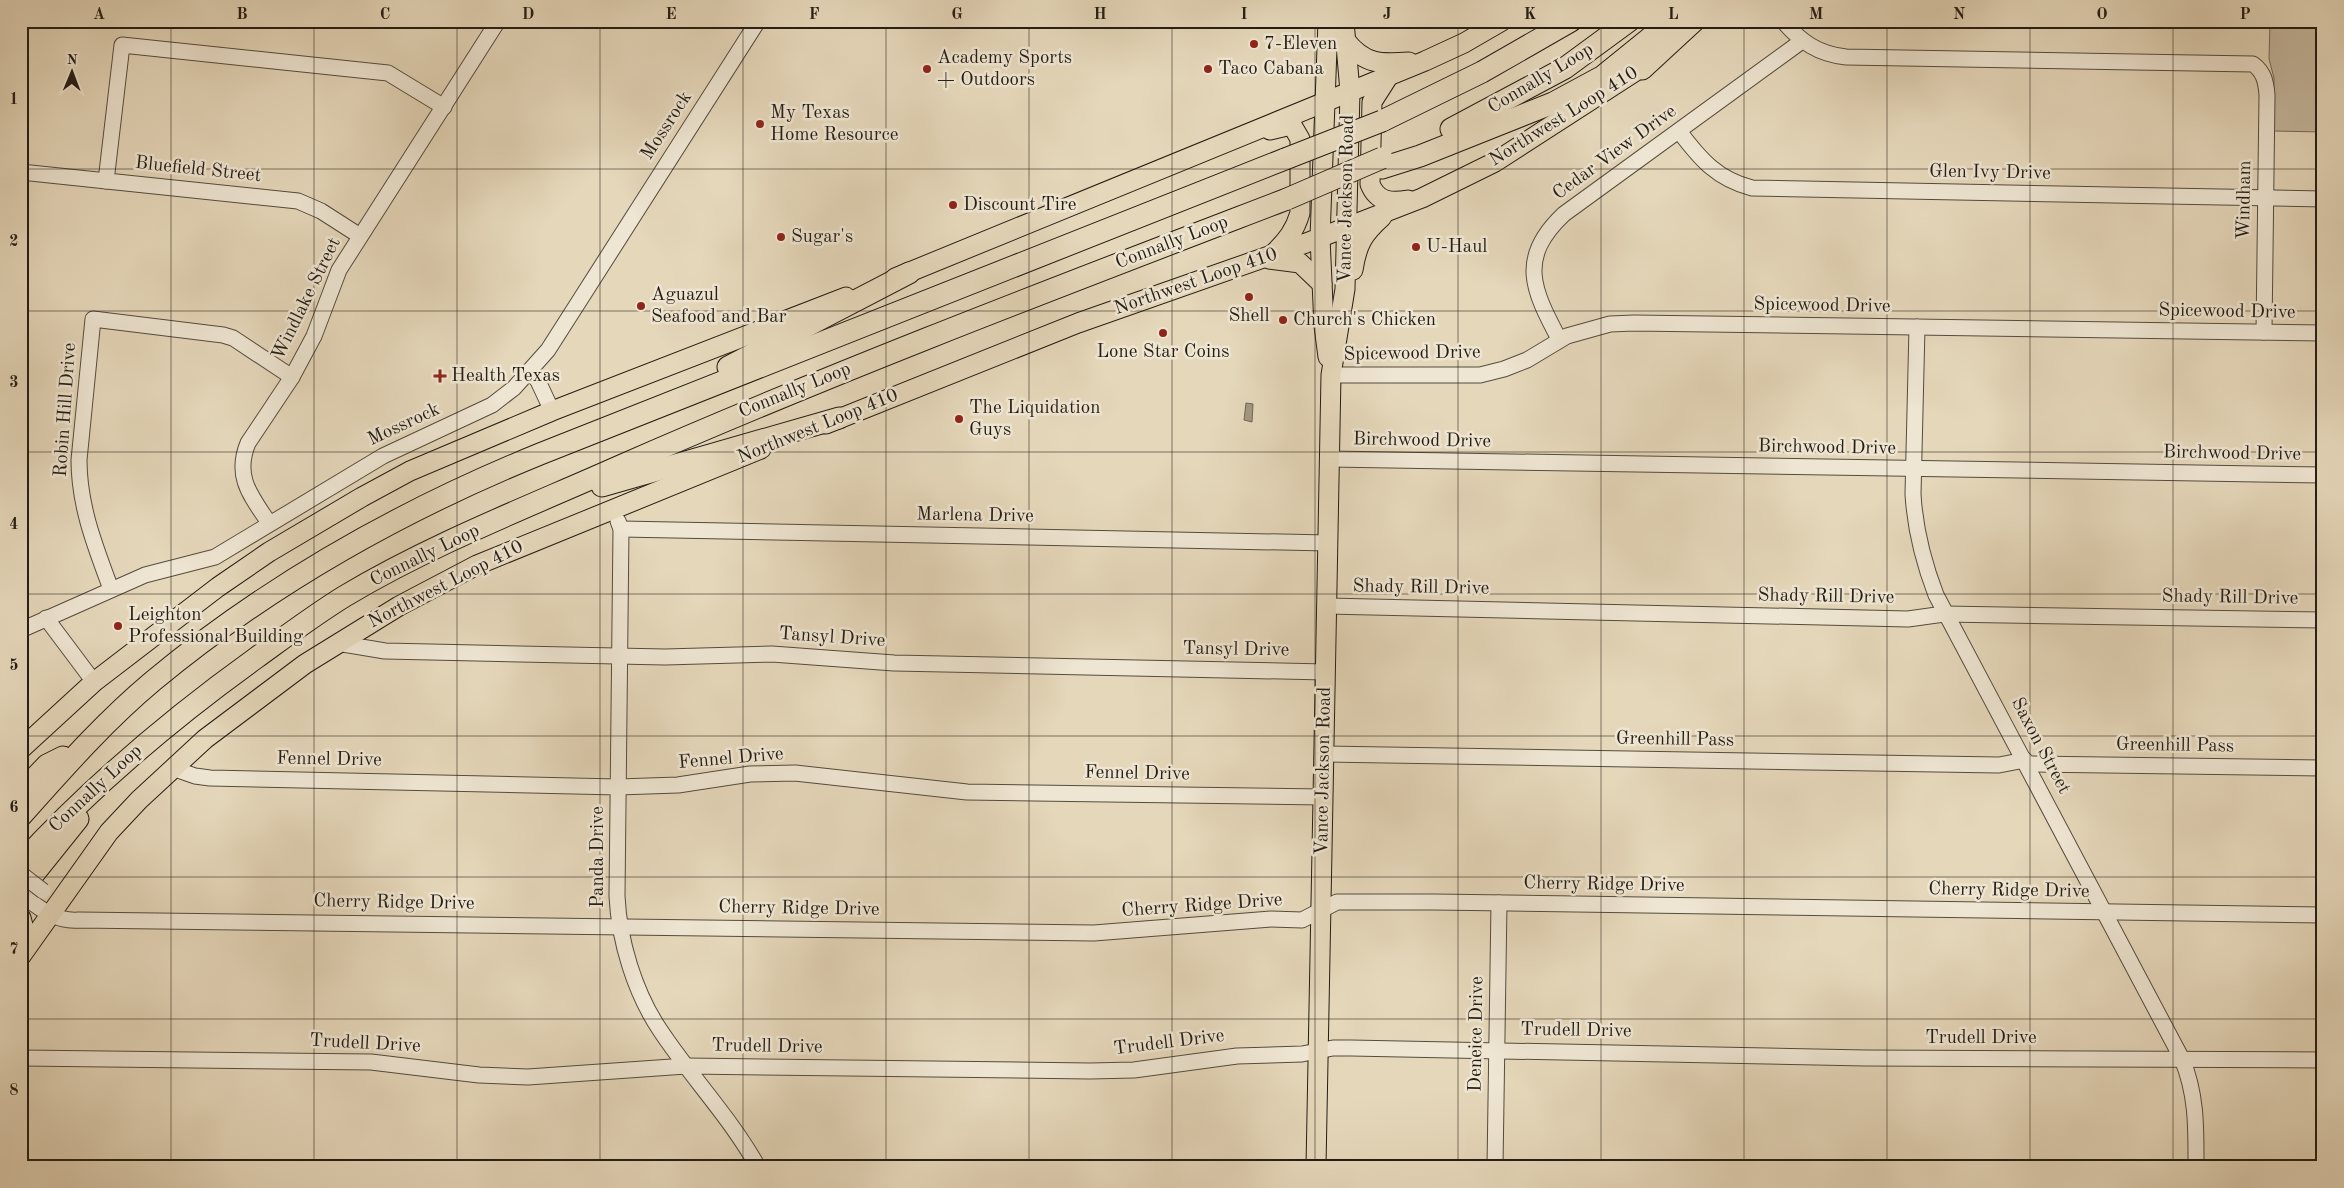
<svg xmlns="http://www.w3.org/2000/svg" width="2344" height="1188" viewBox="0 0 2344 1188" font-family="'Old Standard TT',serif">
	<rect width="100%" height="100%" fill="#e5d7ba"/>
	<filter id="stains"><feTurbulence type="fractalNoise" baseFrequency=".004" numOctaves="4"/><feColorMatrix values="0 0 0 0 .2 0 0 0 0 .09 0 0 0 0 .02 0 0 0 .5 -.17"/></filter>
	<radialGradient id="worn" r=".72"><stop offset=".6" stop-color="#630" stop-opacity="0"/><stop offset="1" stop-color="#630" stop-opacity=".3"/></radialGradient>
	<polygon fill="#c4b79e" stroke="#746a59" points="2270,21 2323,21 2323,132 2273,131 2274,78 2269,59"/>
	<polygon fill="#a39882" stroke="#706756" points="1246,403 1253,404 1252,422 1244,420"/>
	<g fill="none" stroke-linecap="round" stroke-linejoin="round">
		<defs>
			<g id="minor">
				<path d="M 1783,21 C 1801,42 1818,54 1846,57 L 2253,64 C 2264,72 2266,82 2267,95 L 2264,332"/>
				<path d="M 1679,131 C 1700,159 1717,179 1752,188 L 2323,199"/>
				<polyline points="21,172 298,201 321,211 360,236"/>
				<polyline points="106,181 122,45 388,73 444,107"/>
				<path d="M 1917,327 L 1913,494 C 1915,530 1923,561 1936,595 L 2182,1059 C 2197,1095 2196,1129 2196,1167"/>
				<path d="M 1559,339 C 1533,290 1517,258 1564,214 L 1802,41"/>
				<polyline points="530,371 538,381 552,411"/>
				<polyline points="1331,375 1480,375 1504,369 1527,360 1567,336 1610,324 1634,323 2323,333"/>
				<polyline points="1330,459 2323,475"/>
				<path d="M 618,521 L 621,529 L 617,896 C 619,941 635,993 660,1030 C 691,1077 730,1117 758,1167"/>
				<path d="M 269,523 C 251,496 234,477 248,443 L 292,377 L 314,336 L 339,270 L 498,21"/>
				<polyline points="621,529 1328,543"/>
				<path d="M 111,589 C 95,546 79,506 79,460 L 93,319 L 223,335 L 233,338 L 292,377"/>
				<polyline points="1327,606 1908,619 1944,614 2323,620"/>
				<polyline points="46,618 94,682"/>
				<polyline points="21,630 145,575 215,557 383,456 492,405 514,388 548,350 758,21"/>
				<polyline points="337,643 385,651 665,657 772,654 894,663 1326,672"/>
				<polyline points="1325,754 1999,765 2025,760"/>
				<polyline points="2027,764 2323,768"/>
				<polyline points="172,768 195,776 210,778 618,787 678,785 750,774 795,773 967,792 1324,797"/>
				<path d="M 21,894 C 39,908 55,922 79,920 L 1094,933 L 1271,919 L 1302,920 L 1337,902 L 1434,902 L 2323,915"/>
				<polyline points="21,1058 371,1062 479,1075 528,1077 686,1066 1090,1071 1134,1070 1237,1056 1302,1054 1333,1048 1351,1048 1866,1058 2323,1060"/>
				<polyline points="1495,1167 1499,903"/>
			</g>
			<g id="major">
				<polyline points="1328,21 1320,238 1324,326 1328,357"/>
				<path d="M 1346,41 C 1365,65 1381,64 1409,62"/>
				<path d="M 1388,77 L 1372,102 L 1370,184 C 1377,202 1391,203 1408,200"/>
				<path d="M 1270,130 L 1287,126 L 1293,127 L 1300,139 L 1300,213 C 1295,230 1287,241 1274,253"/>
				<polyline points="1269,259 1300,263 1322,284"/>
				<path d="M 1353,270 C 1357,244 1363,234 1382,217"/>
				<polyline points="895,278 1425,61 1464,43 1502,21"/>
				<polyline points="826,424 1078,323 1306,243 1422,198 1495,162 1653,60"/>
				<polyline points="21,749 94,682 218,587 269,552 362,497 410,471 552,411 846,297"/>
				<polyline points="21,918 25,933 22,951"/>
				<polyline points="21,956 109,832 139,800 205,739 305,664 399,606 477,565 761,449"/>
				<polyline points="1316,1167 1331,375 1345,289 1350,92 1344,21"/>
			</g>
			<g id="highway">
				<polyline points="1642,69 1694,21"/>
				<polyline points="1382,121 1482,72 1571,21"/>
				<polyline points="1451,129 1565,68 1629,21"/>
				<polyline points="1382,168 1420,156 1553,103 1603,76 1671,21"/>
				<polyline points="728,367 909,273"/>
				<polyline points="602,486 839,418"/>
				<polyline points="21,792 47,765 63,757"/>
				<path d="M 21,816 C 63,769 105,721 153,681 C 270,584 400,511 540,454 L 1285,159"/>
				<path d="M 21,863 C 92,786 171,719 256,658 C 285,637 314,615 345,596 C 432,544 528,507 620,466 C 839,370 1063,285 1287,199"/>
				<polyline points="21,890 78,819"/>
			</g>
		</defs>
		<use href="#minor" stroke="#544c3e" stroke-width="17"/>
		<use href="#major" stroke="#241d14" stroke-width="21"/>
		<use href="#highway" stroke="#241d14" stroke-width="23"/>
		<use href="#minor" stroke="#eee5d2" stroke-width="15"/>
		<use href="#major" stroke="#e5d7ba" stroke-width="19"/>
		<use href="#highway" stroke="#e5d7ba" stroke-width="21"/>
		<defs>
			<polyline id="minor-bridge" points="21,874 43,891"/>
			<g id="highway-bridge">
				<polyline points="1285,159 1382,121"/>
				<polyline points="1287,199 1382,158"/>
			</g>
		</defs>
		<use href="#minor-bridge" stroke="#544c3e" stroke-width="17" stroke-linecap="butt"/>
		<use href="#highway-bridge" stroke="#241d14" stroke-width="23" stroke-linecap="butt"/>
		<use href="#minor-bridge" stroke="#eee5d2" stroke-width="15"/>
		<use href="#highway-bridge" stroke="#e5d7ba" stroke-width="21"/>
	</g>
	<path fill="none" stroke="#241d14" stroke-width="1" stroke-opacity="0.55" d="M 171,21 L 171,1167M 314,21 L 314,1167M 457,21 L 457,1167M 600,21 L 600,1167M 743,21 L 743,1167M 886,21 L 886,1167M 1029,21 L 1029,1167M 1172,21 L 1172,1167M 1315,21 L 1315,1167M 1458,21 L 1458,1167M 1601,21 L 1601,1167M 1744,21 L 1744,1167M 1887,21 L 1887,1167M 2030,21 L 2030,1167M 2173,21 L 2173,1167M 21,169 L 2323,169M 21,311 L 2323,311M 21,452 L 2323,452M 21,594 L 2323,594M 21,736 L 2323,736M 21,877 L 2323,877M 21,1019 L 2323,1019"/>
	<g fill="#8f2418" stroke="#eee5d2" stroke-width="2">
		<circle cx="1254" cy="44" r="5"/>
		<circle cx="927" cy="69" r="5"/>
		<circle cx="1208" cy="69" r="5"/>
		<circle cx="760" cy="124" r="5"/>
		<circle cx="953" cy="205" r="5"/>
		<circle cx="781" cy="237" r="5"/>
		<circle cx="1416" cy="247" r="5"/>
		<circle cx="1249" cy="297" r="5"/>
		<circle cx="641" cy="306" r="5"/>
		<circle cx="1283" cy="320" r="5"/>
		<circle cx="1163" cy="333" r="5"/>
		<path d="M437.5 368.5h5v5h5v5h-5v5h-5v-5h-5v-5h5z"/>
		<circle cx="959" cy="419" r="5"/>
		<circle cx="118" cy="626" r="5"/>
	</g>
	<g text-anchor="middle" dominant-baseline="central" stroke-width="5" stroke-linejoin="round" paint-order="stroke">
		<g font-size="19" fill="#241d14" stroke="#eee5d2" text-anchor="start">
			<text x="1264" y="44">7-Eleven</text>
			<text x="937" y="58">Academy Sports<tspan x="937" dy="22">+ Outdoors</tspan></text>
			<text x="1218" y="69">Taco Cabana</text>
			<text x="770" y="113">My Texas<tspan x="770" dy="22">Home Resource</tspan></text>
			<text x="963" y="205">Discount Tire</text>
			<text x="791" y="237">Sugar's</text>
			<text x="1426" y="247">U-Haul</text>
			<text x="651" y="295">Aguazul<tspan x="651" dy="22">Seafood and Bar</tspan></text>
			<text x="1249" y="316" text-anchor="middle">Shell</text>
			<text x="1293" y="320">Church's Chicken</text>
			<text x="1163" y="352" text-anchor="middle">Lone Star Coins</text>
			<text x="451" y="376">Health Texas</text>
			<text x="969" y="408">The Liquidation<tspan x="969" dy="22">Guys</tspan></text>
			<text x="128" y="615">Leighton<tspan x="128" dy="22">Professional Building</tspan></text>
		</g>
		<g font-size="19" fill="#241d14" stroke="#eee5d2">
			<text transform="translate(1541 79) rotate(-31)">Connally Loop</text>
			<text transform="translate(1564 117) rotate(-32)">Northwest Loop 410</text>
			<text transform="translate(667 126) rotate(-57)">Mossrock</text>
			<text transform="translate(1615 153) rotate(-36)">Cedar View Drive</text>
			<text transform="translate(198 170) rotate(6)">Bluefield Street</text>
			<text transform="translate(1990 173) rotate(1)">Glen Ivy Drive</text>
			<text transform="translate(1347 199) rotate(-89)">Vance Jackson Road</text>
			<text transform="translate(2245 200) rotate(-89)">Windham</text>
			<text transform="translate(1172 243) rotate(-21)">Connally Loop</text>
			<text transform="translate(1196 282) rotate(-19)">Northwest Loop 410</text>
			<text transform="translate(307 299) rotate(-64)">Windlake Street</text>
			<text transform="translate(1822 306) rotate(1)">Spicewood Drive</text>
			<text transform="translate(2227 312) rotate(1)">Spicewood Drive</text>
			<text transform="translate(1412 354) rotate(-1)">Spicewood Drive</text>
			<text transform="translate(795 391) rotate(-22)">Connally Loop</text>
			<text transform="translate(66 410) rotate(-86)">Robin Hill Drive</text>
			<text transform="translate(404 425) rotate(-25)">Mossrock</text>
			<text transform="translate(818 427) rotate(-22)">Northwest Loop 410</text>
			<text transform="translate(1422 441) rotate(1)">Birchwood Drive</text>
			<text transform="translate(1827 448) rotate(1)">Birchwood Drive</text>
			<text transform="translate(2232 454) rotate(1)">Birchwood Drive</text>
			<text transform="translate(975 516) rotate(1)">Marlena Drive</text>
			<text transform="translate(425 556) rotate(-26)">Connally Loop</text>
			<text transform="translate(446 585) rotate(-27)">Northwest Loop 410</text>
			<text transform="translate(1421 588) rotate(1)">Shady Rill Drive</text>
			<text transform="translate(1826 597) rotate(1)">Shady Rill Drive</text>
			<text transform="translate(2230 598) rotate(1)">Shady Rill Drive</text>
			<text transform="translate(832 638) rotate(4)">Tansyl Drive</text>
			<text transform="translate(1236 650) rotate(1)">Tansyl Drive</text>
			<text transform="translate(1675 740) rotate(1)">Greenhill Pass</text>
			<text transform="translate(2040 746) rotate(62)">Saxon Street</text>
			<text transform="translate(2175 746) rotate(1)">Greenhill Pass</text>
			<text transform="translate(731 759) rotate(-5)">Fennel Drive</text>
			<text transform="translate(329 760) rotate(1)">Fennel Drive</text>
			<text transform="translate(1324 771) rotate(-89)">Vance Jackson Road</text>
			<text transform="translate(1137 774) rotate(1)">Fennel Drive</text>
			<text transform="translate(96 789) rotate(-43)">Connally Loop</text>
			<text transform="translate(598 857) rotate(-90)">Panda Drive</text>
			<text transform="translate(1604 885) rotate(1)">Cherry Ridge Drive</text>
			<text transform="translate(2009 891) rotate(1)">Cherry Ridge Drive</text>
			<text transform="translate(394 903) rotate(1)">Cherry Ridge Drive</text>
			<text transform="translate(1202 906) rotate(-4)">Cherry Ridge Drive</text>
			<text transform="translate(799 909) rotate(1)">Cherry Ridge Drive</text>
			<text transform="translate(1576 1031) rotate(1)">Trudell Drive</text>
			<text transform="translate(1477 1034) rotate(-89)">Deneice Drive</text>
			<text x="1981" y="1038">Trudell Drive</text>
			<text transform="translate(1169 1043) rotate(-7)">Trudell Drive</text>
			<text transform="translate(365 1044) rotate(3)">Trudell Drive</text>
			<text transform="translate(767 1047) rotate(1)">Trudell Drive</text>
		</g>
	</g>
	<rect width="2344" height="1188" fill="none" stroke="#e5d7ba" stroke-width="55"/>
	<g transform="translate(72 72) rotate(1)" stroke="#eee5d2" stroke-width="4" paint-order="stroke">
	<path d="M0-4L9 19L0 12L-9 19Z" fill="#241d14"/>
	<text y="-8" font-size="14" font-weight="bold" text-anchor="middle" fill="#241d14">N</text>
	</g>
	<rect x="28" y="28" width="2288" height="1132" fill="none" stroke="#241d14" stroke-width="2"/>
	<g font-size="16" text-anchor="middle" font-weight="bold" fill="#241d14">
		<text x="99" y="19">A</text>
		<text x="242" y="19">B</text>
		<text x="385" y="19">C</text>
		<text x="528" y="19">D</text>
		<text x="671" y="19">E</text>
		<text x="814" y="19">F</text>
		<text x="957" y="19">G</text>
		<text x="1100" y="19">H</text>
		<text x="1244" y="19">I</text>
		<text x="1387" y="19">J</text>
		<text x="1530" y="19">K</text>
		<text x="1673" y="19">L</text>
		<text x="1816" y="19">M</text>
		<text x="1959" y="19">N</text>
		<text x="2102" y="19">O</text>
		<text x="2245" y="19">P</text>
		<text x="14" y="104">1</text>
		<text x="14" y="246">2</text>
		<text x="14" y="387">3</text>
		<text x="14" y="529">4</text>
		<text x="14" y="670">5</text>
		<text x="14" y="812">6</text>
		<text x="14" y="954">7</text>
		<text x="14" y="1095">8</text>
	</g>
	<rect width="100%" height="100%" filter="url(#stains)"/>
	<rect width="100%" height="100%" fill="url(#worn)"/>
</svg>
